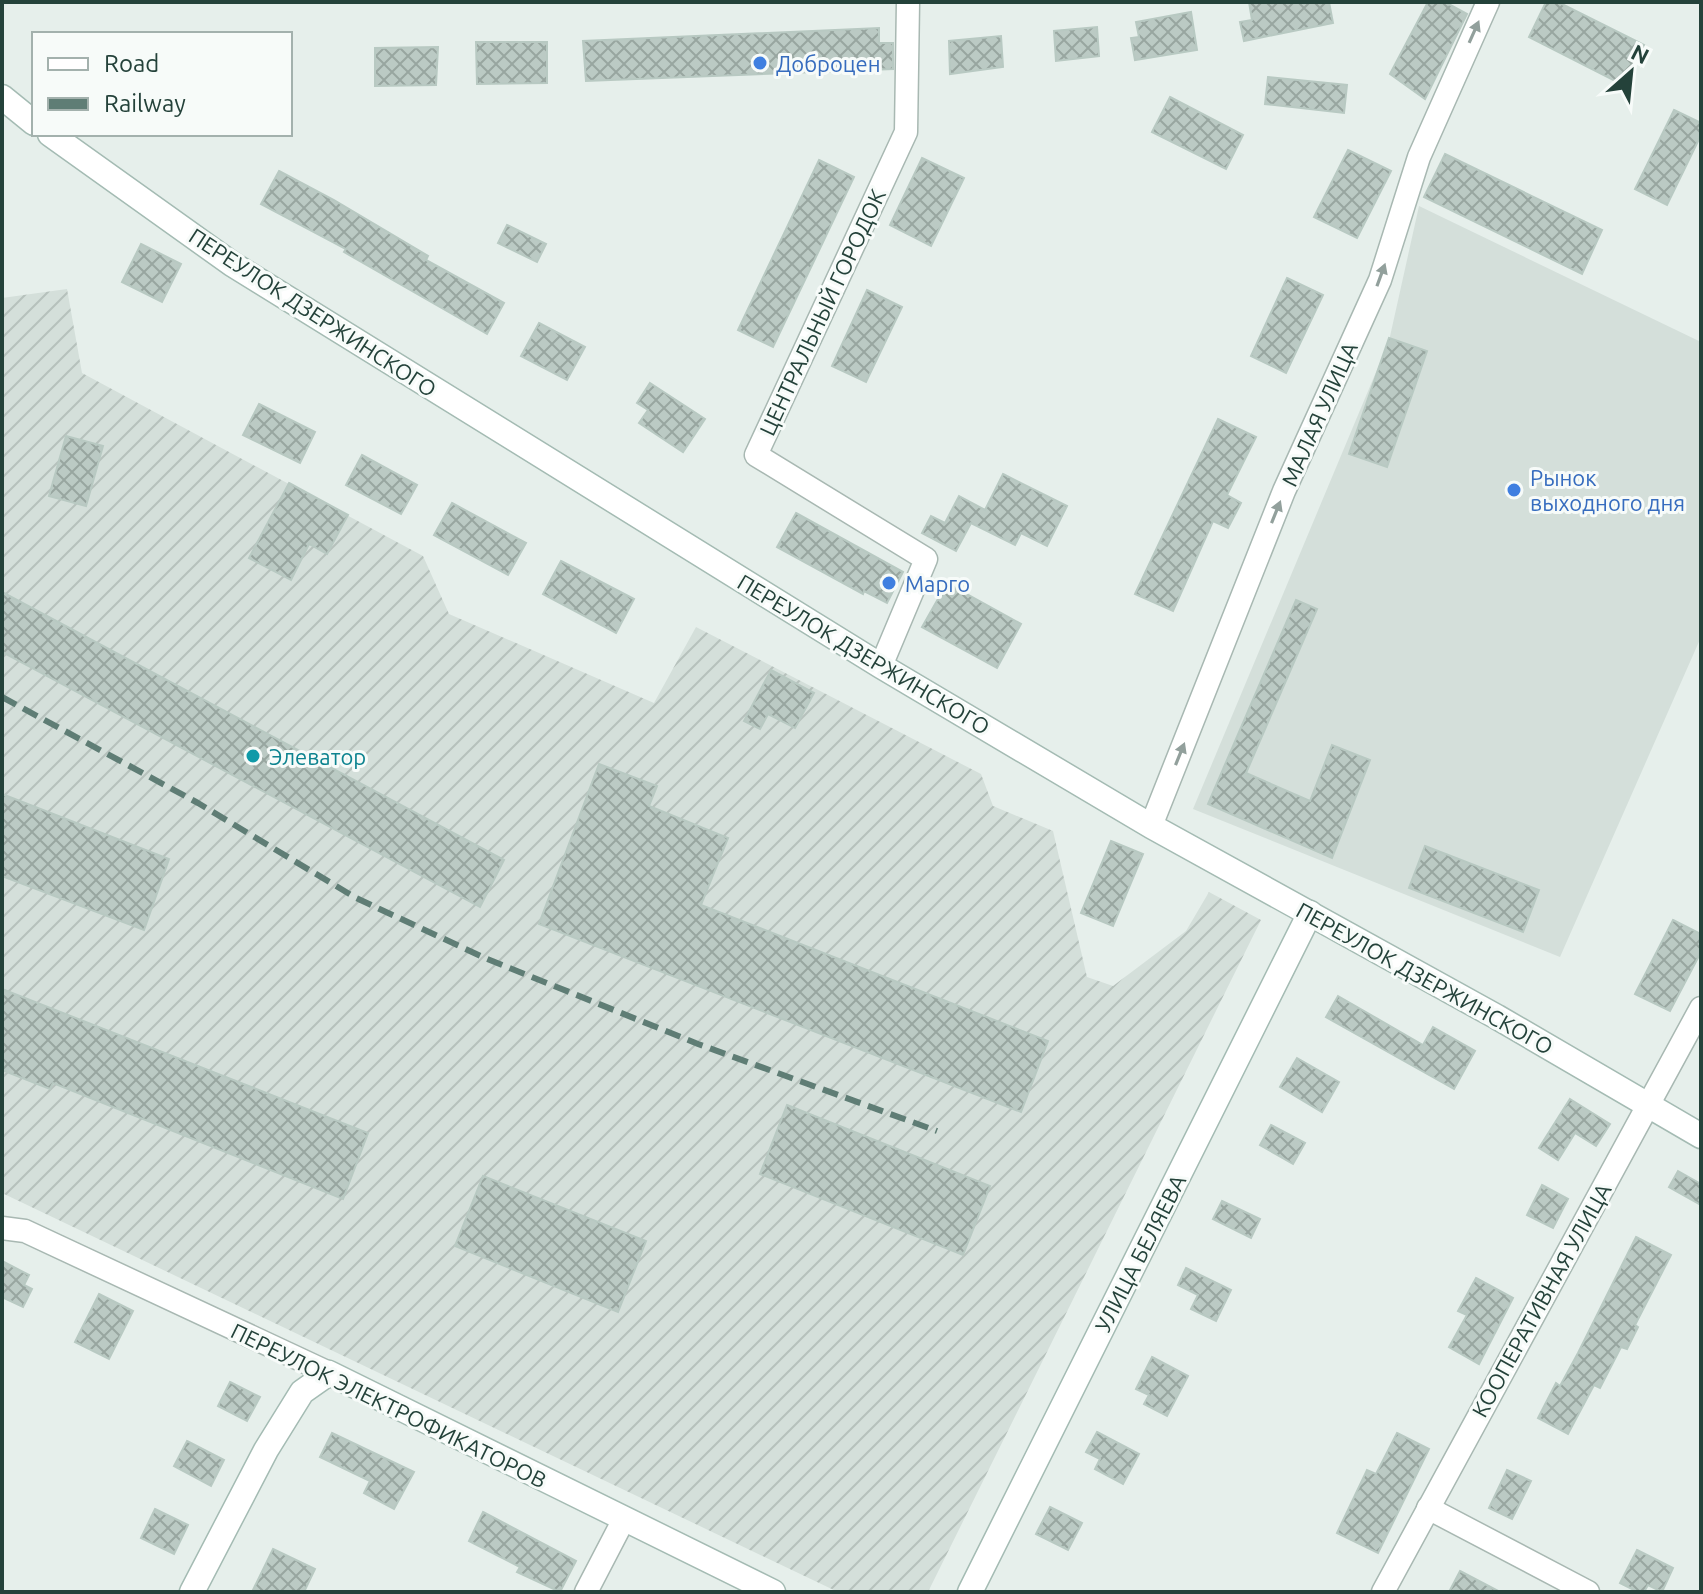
<svg xmlns="http://www.w3.org/2000/svg" width="1703" height="1594" viewBox="0 0 1703 1594" font-family="Ubuntu,sans-serif">
	<defs>
		<pattern id="industrial-furrows" width="10" height="10" patternUnits="userSpaceOnUse" patternTransform="scale(2)"><rect width="10" height="10" fill="#d4dfda"/><path d="M-1 1l2-2M0 10L10 0M9 11l2-2" fill="none" stroke="#b6c1bc"/></pattern>
		<pattern id="building-cross-hatch" width="8" height="8" patternUnits="userSpaceOnUse" patternTransform="scale(2)"><rect width="8" height="8" fill="#bbcac4"/><path d="M0 0l8 8M0 8l8-8" fill="none" stroke="#98a6a0"/></pattern>
	</defs>
	<rect width="100%" height="100%" fill="#e6efeb"/>
	<polygon fill="#d4dfda" points="1419,206 1701,342 1701,637 1560,957 1193,809 1389,341"/>
	<polygon fill="url(#industrial-furrows)" points="67,289 82,373 423,556 449,614 654,703 696,627 981,774 993,806 1053,831 1087,977 1113,986 1186,931 1209,892 1261,920 928,1592 838,1592 2,1193 2,298"/>
	<g fill="url(#building-cross-hatch)" stroke="#b8c9c2" stroke-width="2">
		<polygon points="1249,2 1329,2 1333,23 1244,41 1240,22 1252,20"/>
		<polygon points="1428,2 1445,2 1467,14 1425,99 1390,74"/>
		<polygon points="1546,2 1558,2 1644,45 1623,85 1529,37"/>
		<polygon points="1191,12 1197,50 1135,60 1131,38 1139,37 1136,22"/>
		<polygon points="1097,27 1099,56 1056,61 1054,31"/>
		<polygon points="879,28 879,43 893,43 893,69 586,81 583,41"/>
		<polygon points="1001,36 1003,67 950,74 949,41"/>
		<polygon points="476,42 547,42 547,83 477,84"/>
		<polygon points="438,47 436,85 375,86 375,48"/>
		<polygon points="1268,77 1347,85 1344,113 1265,104"/>
		<polygon points="1170,97 1243,135 1226,169 1152,132"/>
		<polygon points="1674,110 1701,123 1701,135 1667,205 1635,189"/>
		<polygon points="1348,150 1391,171 1357,238 1314,217"/>
		<polygon points="1445,154 1602,230 1582,274 1424,197"/>
		<polygon points="922,158 964,178 931,246 890,225"/>
		<polygon points="819,160 854,177 773,347 738,330"/>
		<polygon points="279,171 334,200 428,256 426,260 504,303 487,334 344,252 346,249 261,204"/>
		<polygon points="507,225 546,244 537,262 498,243"/>
		<polygon points="141,244 181,264 162,302 122,282"/>
		<polygon points="1287,278 1323,295 1286,373 1251,356"/>
		<polygon points="867,290 902,307 866,382 832,366"/>
		<polygon points="539,323 585,347 567,380 521,356"/>
		<polygon points="1389,338 1427,351 1387,467 1349,454"/>
		<polygon points="650,383 705,419 683,452 639,423 648,410 637,403"/>
		<polygon points="259,404 315,432 300,463 243,435"/>
		<polygon points="1218,419 1256,437 1227,495 1241,503 1228,528 1213,521 1173,611 1135,594"/>
		<polygon points="66,436 103,446 86,506 49,496"/>
		<polygon points="362,455 417,485 401,514 346,485"/>
		<polygon points="1003,474 1067,506 1047,546 1021,533 1015,545 971,523 956,551 922,533 931,516 945,523 959,496 985,510"/>
		<polygon points="289,483 348,515 327,554 309,544 291,580 249,558"/>
		<polygon points="452,503 526,543 508,575 434,535"/>
		<polygon points="796,513 903,572 887,603 864,591 863,594 777,547"/>
		<polygon points="561,561 634,599 616,633 543,594"/>
		<polygon points="947,583 1021,624 997,668 922,627"/>
		<polygon points="2,592 504,860 480,907 2,652"/>
		<polygon points="1296,600 1317,609 1246,773 1310,801 1332,745 1370,760 1332,858 1208,804"/>
		<polygon points="771,670 814,693 795,728 768,714 760,729 744,721"/>
		<polygon points="599,764 657,786 649,806 728,838 701,905 1048,1041 1021,1112 539,924"/>
		<polygon points="2,794 169,859 144,930 2,876"/>
		<polygon points="1111,841 1143,854 1113,926 1081,913"/>
		<polygon points="1425,846 1539,890 1523,932 1409,888"/>
		<polygon points="1673,920 1701,934 1701,952 1670,1011 1635,994"/>
		<polygon points="2,989 368,1133 343,1199 53,1083 50,1089 2,1070"/>
		<polygon points="1338,996 1423,1045 1433,1027 1475,1051 1454,1089 1326,1017"/>
		<polygon points="1297,1058 1339,1082 1322,1112 1280,1087"/>
		<polygon points="1570,1099 1610,1124 1596,1146 1575,1133 1558,1160 1539,1148"/>
		<polygon points="787,1105 990,1186 963,1255 760,1174"/>
		<polygon points="1271,1125 1305,1143 1293,1164 1260,1145"/>
		<polygon points="1678,1171 1701,1184 1701,1205 1669,1187"/>
		<polygon points="483,1176 646,1241 618,1312 455,1246"/>
		<polygon points="1542,1185 1568,1199 1553,1228 1527,1215"/>
		<polygon points="1222,1201 1260,1219 1251,1238 1213,1219"/>
		<polygon points="1636,1237 1671,1255 1635,1325 1638,1327 1627,1349 1621,1347 1600,1388 1594,1385 1568,1434 1538,1418 1556,1383 1560,1386 1578,1353"/>
		<polygon points="2,1261 29,1275 24,1285 32,1289 23,1307 2,1297"/>
		<polygon points="1186,1268 1231,1290 1216,1321 1191,1309 1198,1295 1178,1285"/>
		<polygon points="1476,1278 1513,1298 1479,1364 1449,1347 1467,1315 1458,1311"/>
		<polygon points="99,1294 133,1311 109,1359 75,1342"/>
		<polygon points="1152,1357 1188,1376 1167,1416 1144,1404 1149,1395 1136,1389"/>
		<polygon points="230,1382 260,1397 247,1421 218,1406"/>
		<polygon points="1097,1432 1139,1454 1123,1484 1095,1469 1100,1459 1086,1452"/>
		<polygon points="332,1433 414,1472 394,1509 364,1493 370,1481 320,1457"/>
		<polygon points="1397,1433 1429,1449 1378,1553 1337,1533 1367,1470 1376,1474"/>
		<polygon points="187,1441 224,1460 211,1486 174,1466"/>
		<polygon points="1507,1470 1531,1481 1512,1519 1489,1508"/>
		<polygon points="1050,1507 1082,1523 1068,1550 1036,1534"/>
		<polygon points="155,1509 188,1525 174,1554 141,1538"/>
		<polygon points="483,1512 576,1561 560,1592 517,1572 520,1567 469,1541"/>
		<polygon points="273,1549 315,1569 304,1592 252,1592"/>
		<polygon points="1637,1550 1673,1568 1662,1592 1648,1585 1644,1592 1638,1592 1620,1583"/>
		<polygon points="1460,1571 1500,1592 1449,1592"/>
	</g>
	<g fill="none" stroke-linecap="round" stroke-linejoin="round">
		<defs>
			<g id="street">
				<polyline points="881,666 926,559 756,455 906,132 908,2"/>
				<polyline points="1151,826 1284,491 1380,280 1419,157 1488,2"/>
				<polyline points="2,1228 25,1231 329,1373"/>
				<polyline points="1428,1508 1588,1592"/>
				<polyline points="586,1592 624,1519"/>
				<polyline points="1383,1592 1701,1008"/>
			</g>
			<g id="secondary">
				<polyline points="2,97 34,123"/>
				<polyline points="50,134 232,264 881,666 1151,826 1497,1017 1701,1136"/>
				<polyline points="192,1592 266,1450 302,1392 329,1373 773,1592"/>
				<polyline points="970,1592 1310,913"/>
			</g>
		</defs>
		<use href="#street" stroke="#a8b8b2" stroke-width="25"/>
		<use href="#secondary" stroke="#a4bbb3" stroke-width="27"/>
		<use href="#street" stroke="#fff" stroke-width="22"/>
		<use href="#secondary" stroke="#fff" stroke-width="24"/>
		<polyline stroke="#5f7d75" stroke-width="6" stroke-dasharray="16 8" stroke-linecap="butt" points="2,697 198,803 356,898 485,958 698,1044 937,1131"/>
	</g>
	<defs><path id="oneway-solid" d="M-6-.8H1V-3.2L6.5 0L1 3.2V.8H-6Z" transform="scale(2)"/></defs>
	<g fill="#92a09c">
		<use href="#oneway-solid" transform="translate(1474 32) rotate(-66)"/>
		<use href="#oneway-solid" transform="translate(1381 275) rotate(-70)"/>
		<use href="#oneway-solid" transform="translate(1276 512) rotate(-68)"/>
		<use href="#oneway-solid" transform="translate(1180 754) rotate(-68)"/>
	</g>
	<g fill="#3f7fe0" stroke="#f7fbf9" stroke-width="3">
		<circle cx="760" cy="63" r="8"/>
		<circle cx="1514" cy="490" r="8"/>
		<circle cx="889" cy="583" r="8"/>
	</g>
	<circle fill="#0f9aa8" stroke="#f7fbf9" stroke-width="3" cx="253" cy="756" r="8"/>
	<g text-anchor="middle" dominant-baseline="central" stroke-width="6" stroke-linejoin="round" paint-order="stroke">
		<g font-size="22" fill="#366cbe" stroke="#f7fbf9" text-anchor="start">
			<text x="776" y="63">Доброцен</text>
			<text x="1530" y="477">Рынок<tspan x="1530" dy="25">выходного дня</tspan></text>
			<text x="905" y="583">Марго</text>
		</g>
		<g font-size="22" fill="#24423a" stroke="#f7fbf9">
			<text transform="translate(313 312) rotate(33)">ПЕРЕУЛОК ДЗЕРЖИНСКОГО</text>
			<text transform="translate(822 312) rotate(-65)">ЦЕНТРАЛЬНЫЙ ГОРОДОК</text>
			<text transform="translate(1319 414) rotate(-66)">МАЛАЯ УЛИЦА</text>
			<text transform="translate(864 654) rotate(31)">ПЕРЕУЛОК ДЗЕРЖИНСКОГО</text>
			<text transform="translate(1425 978) rotate(29)">ПЕРЕУЛОК ДЗЕРЖИНСКОГО</text>
			<text transform="translate(1140 1253) rotate(-63)">УЛИЦА БЕЛЯЕВА</text>
			<text transform="translate(1541 1300) rotate(-61)">КООПЕРАТИВНАЯ УЛИЦА</text>
			<text transform="translate(389 1405) rotate(26)">ПЕРЕУЛОК ЭЛЕКТРОФИКАТОРОВ</text>
		</g>
		<g font-size="22" fill="#0d838f" stroke="#f7fbf9" text-anchor="start">
			<text x="269" y="756">Элеватор</text>
		</g>
	</g>
	<rect width="1703" height="1594" fill="none" stroke="#24423a" stroke-width="8"/>
	<rect x="32" y="32" width="260" height="104" fill="#f7fbf9" stroke="#a3b1ad" stroke-width="2"/>
	<rect x="48" y="58" width="40" height="12" fill="#ffffff" stroke="#a3b1ad" stroke-width="2"/>
	<text x="104" y="72" font-size="24" fill="#24423a">Road</text>
	<rect x="48" y="98" width="40" height="12" fill="#5f7d75" stroke="#a3b1ad" stroke-width="2"/>
	<text x="104" y="112" font-size="24" fill="#24423a">Railway</text>
	<g transform="translate(1631 72) rotate(27)" stroke="#f7fbf9" stroke-width="6" paint-order="stroke">
	<path d="M0-6L14 30L0 20L-14 30Z" fill="#24423a"/>
	<text y="-12" font-size="22" font-weight="bold" text-anchor="middle" fill="#24423a">N</text>
	</g>
</svg>
